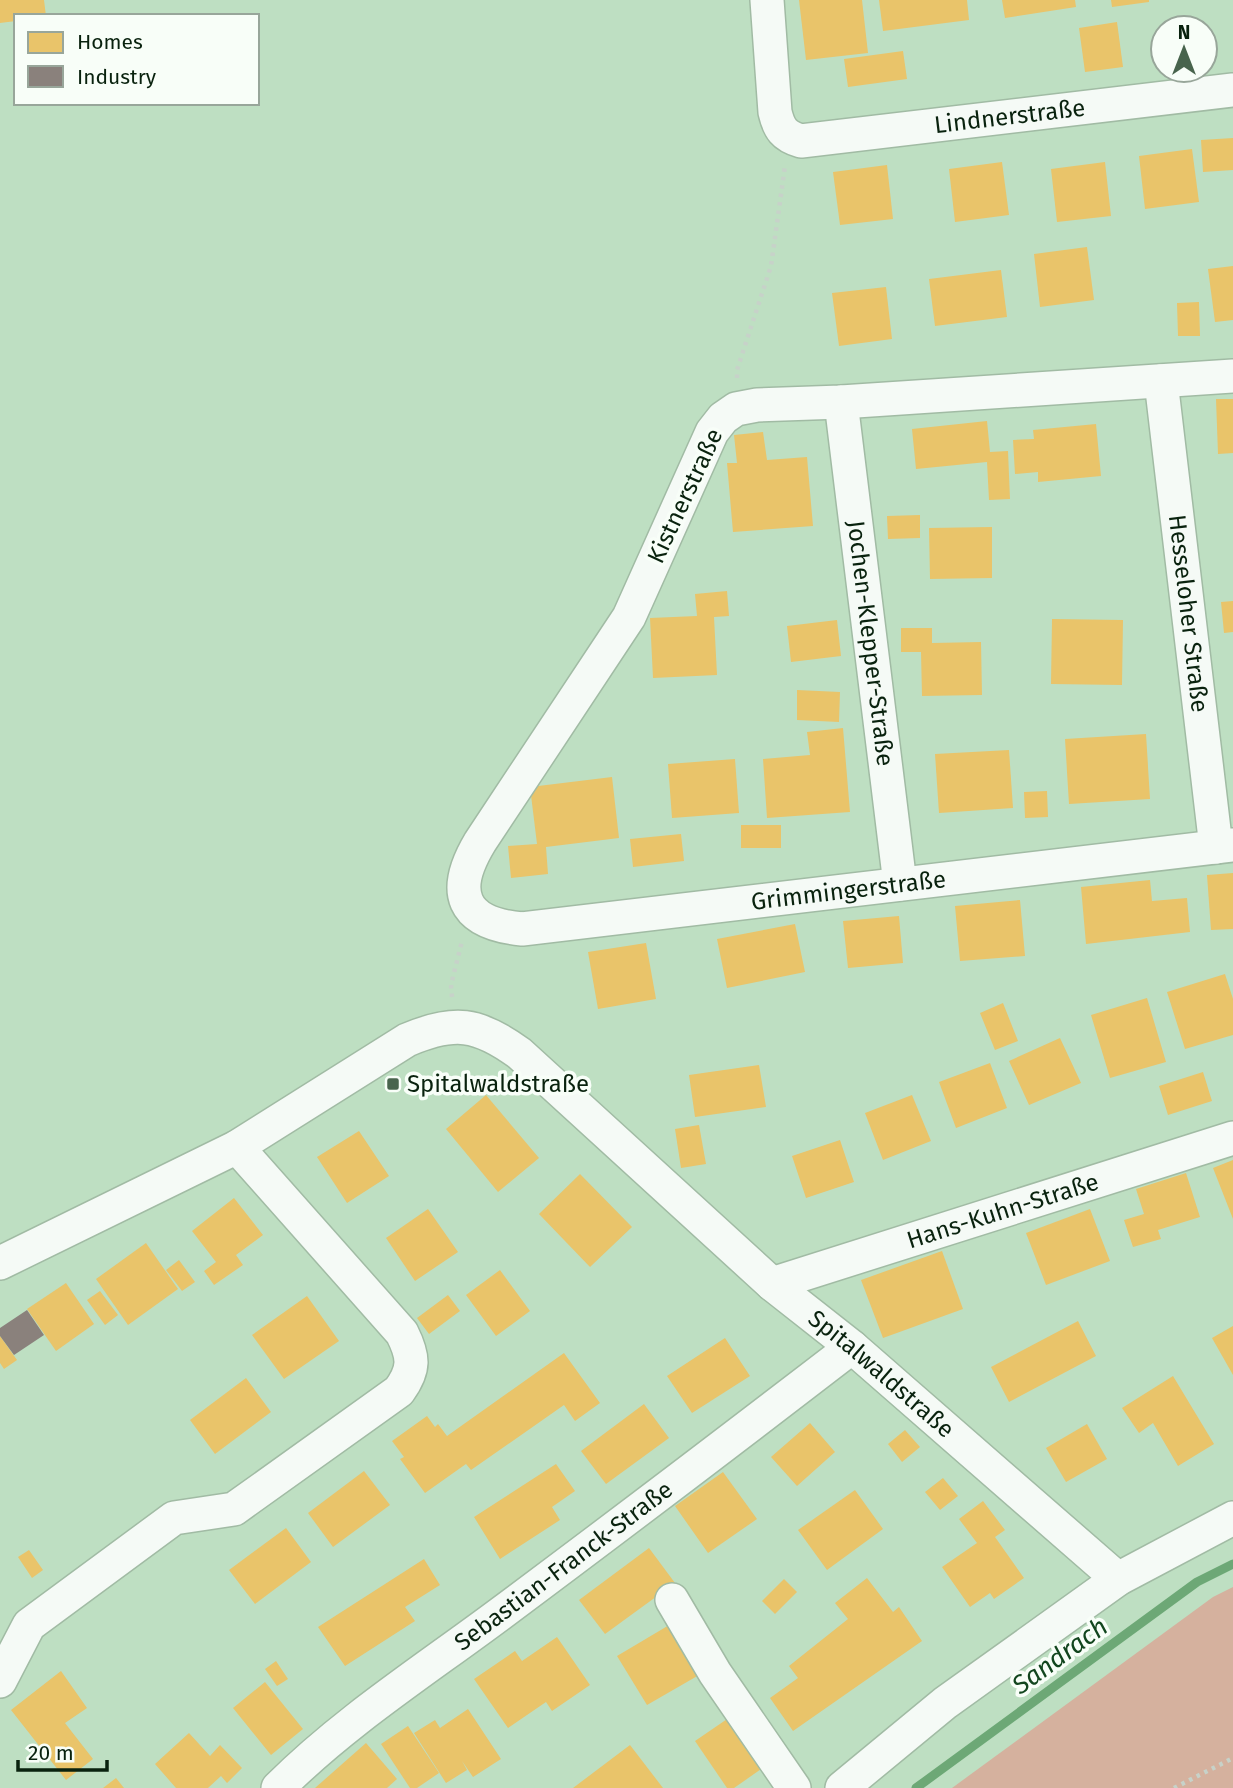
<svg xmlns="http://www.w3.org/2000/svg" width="1233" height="1788" viewBox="0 0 1233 1788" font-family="'Fira Sans',sans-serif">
	<rect width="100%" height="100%" fill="#bedfc2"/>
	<polygon fill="#d5b19e" points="1233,1587 1233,1788 952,1788 1213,1597"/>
	<g fill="#e9c46a">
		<polygon points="0,0 44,0 46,16 16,16 16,21 0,23"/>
		<polygon points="799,0 862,0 868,53 806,60"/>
		<polygon points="879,0 967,0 969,20 883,31"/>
		<polygon points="1002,0 1075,0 1076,7 1005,18"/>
		<polygon points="1111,0 1149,0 1149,2 1112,7"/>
		<polygon points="1117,22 1123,67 1085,72 1079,28"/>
		<polygon points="903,51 907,79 848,87 844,59"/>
		<polygon points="1233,138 1233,170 1203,172 1201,140"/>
		<polygon points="1192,149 1199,202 1145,209 1139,156"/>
		<polygon points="1002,162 1009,215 955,222 949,169"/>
		<polygon points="1105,162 1111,216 1057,222 1051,169"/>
		<polygon points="887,165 893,219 840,225 833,172"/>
		<polygon points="1087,247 1094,300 1040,307 1034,254"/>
		<polygon points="1233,266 1233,320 1215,322 1208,269"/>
		<polygon points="1001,270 1007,317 935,326 929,279"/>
		<polygon points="886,287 892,339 839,346 832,293"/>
		<polygon points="1199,302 1200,336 1178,336 1177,303"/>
		<polygon points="1216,399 1233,399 1233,453 1218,454"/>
		<polygon points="987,421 990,452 1008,451 1010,499 989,500 987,462 916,469 912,429"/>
		<polygon points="1096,424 1101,476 1038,482 1038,472 1015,474 1013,440 1034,439 1033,430"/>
		<polygon points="763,432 767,460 807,457 813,526 733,532 727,463 737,463 734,435"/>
		<polygon points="920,515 920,538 888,539 887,516"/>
		<polygon points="992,527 992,578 930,579 929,528"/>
		<polygon points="727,591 729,616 714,617 717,675 653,678 650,618 697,616 695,594"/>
		<polygon points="1233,601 1233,632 1224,633 1221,602"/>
		<polygon points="1052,619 1123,620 1122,685 1051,684"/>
		<polygon points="837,620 841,656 791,662 787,626"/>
		<polygon points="901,628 932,628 932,643 981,642 982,695 922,696 921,652 901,652"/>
		<polygon points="797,690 840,692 839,722 797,720"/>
		<polygon points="843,728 850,812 767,818 763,759 810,755 807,732"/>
		<polygon points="1146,734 1150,799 1069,804 1065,739"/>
		<polygon points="1009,750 1013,808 939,813 935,754"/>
		<polygon points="735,759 739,813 672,818 668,764"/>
		<polygon points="612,777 619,838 546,847 548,874 511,878 508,846 537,844 530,787"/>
		<polygon points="1047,791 1048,817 1025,818 1024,792"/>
		<rect x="741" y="825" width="40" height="23"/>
		<polygon points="681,834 684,861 633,867 630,839"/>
		<polygon points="1233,873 1233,929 1211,930 1207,875"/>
		<polygon points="1150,880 1152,901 1187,898 1190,932 1086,944 1081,887"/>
		<polygon points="1020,900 1025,956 960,961 955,906"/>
		<polygon points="899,916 903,963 848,968 843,921"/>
		<polygon points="795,924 805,972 727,988 717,939"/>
		<polygon points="646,943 656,999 598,1009 588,952"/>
		<polygon points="1225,974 1233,999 1233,1035 1185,1049 1167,992"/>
		<polygon points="1147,998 1166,1062 1110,1078 1091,1015"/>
		<polygon points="1003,1003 1018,1041 995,1050 980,1013"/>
		<polygon points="1060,1038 1081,1083 1029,1105 1009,1061"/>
		<polygon points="990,1063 1007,1108 956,1128 939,1082"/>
		<polygon points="759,1065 766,1107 695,1117 689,1075"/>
		<polygon points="1203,1072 1212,1101 1168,1115 1159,1086"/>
		<polygon points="486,1095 539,1158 498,1192 446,1129"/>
		<polygon points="912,1095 931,1141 883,1160 865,1113"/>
		<polygon points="699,1125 706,1164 681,1168 675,1129"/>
		<polygon points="359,1131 389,1176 347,1203 317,1157"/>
		<polygon points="840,1140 854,1182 806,1198 792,1156"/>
		<polygon points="1233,1160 1233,1219 1213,1168"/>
		<polygon points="1186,1173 1200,1217 1158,1230 1161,1239 1133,1247 1124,1220 1144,1214 1136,1189"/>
		<polygon points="580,1174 632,1227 590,1267 539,1214"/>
		<polygon points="234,1198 263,1235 236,1255 243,1265 214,1285 204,1271 216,1262 192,1231"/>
		<polygon points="428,1209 458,1252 415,1281 386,1238"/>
		<polygon points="1090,1209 1110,1261 1046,1285 1026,1233"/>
		<polygon points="146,1243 178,1289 128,1325 96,1279"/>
		<polygon points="942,1251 963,1309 883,1338 861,1280"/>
		<polygon points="179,1260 195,1282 182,1291 166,1270"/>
		<polygon points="500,1270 530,1311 496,1336 466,1295"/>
		<polygon points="66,1283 94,1324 56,1351 27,1309"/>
		<polygon points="100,1291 118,1315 105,1325 87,1300"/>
		<polygon points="448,1295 460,1311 429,1334 417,1318"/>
		<polygon points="307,1296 339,1341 284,1379 252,1335"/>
		<polygon points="1078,1321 1096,1356 1009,1402 991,1367"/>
		<polygon points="1233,1326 1233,1375 1212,1338"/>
		<polygon points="0,1336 17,1360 4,1369 0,1363"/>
		<polygon points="725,1338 750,1376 692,1413 667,1376"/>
		<polygon points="564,1353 600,1403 575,1421 564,1405 471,1470 466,1464 425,1493 400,1459 404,1457 392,1441 427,1416 435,1427 438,1424 447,1436"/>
		<polygon points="1173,1376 1214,1444 1178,1466 1153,1423 1139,1433 1122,1408"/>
		<polygon points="246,1378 271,1412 215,1454 190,1420"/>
		<polygon points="644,1404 669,1438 606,1484 581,1451"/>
		<polygon points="810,1423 835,1452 797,1486 771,1457"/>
		<polygon points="1087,1424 1107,1459 1066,1482 1046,1448"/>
		<polygon points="905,1430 920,1447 902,1462 888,1444"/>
		<polygon points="556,1464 575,1491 552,1507 560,1520 500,1559 474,1517"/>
		<polygon points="364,1471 390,1505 333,1547 308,1513"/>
		<polygon points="723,1472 757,1519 708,1553 675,1506"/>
		<polygon points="943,1478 958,1496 940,1510 925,1492"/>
		<polygon points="855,1490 883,1529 827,1570 798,1530"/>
		<polygon points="983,1501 1005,1530 995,1537 1024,1578 994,1599 990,1593 970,1607 942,1567 977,1543 959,1519"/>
		<polygon points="286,1528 311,1562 255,1604 229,1570"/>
		<polygon points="649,1548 675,1583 605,1634 579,1600"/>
		<polygon points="29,1550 43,1570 32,1578 18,1557"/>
		<polygon points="424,1559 440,1585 405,1607 415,1621 345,1666 318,1627"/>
		<polygon points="867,1578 893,1612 899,1607 922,1641 793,1731 770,1698 798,1678 789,1666 848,1619 835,1603"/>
		<polygon points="784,1579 797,1592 775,1614 762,1601"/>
		<polygon points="676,1621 706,1671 647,1705 617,1656"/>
		<polygon points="557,1637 590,1685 552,1711 546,1702 508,1728 474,1679 515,1651 522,1661"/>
		<polygon points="276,1661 288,1679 277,1686 265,1669"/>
		<polygon points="61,1671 87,1708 65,1723 93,1759 66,1780 11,1710"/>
		<polygon points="265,1682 303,1729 271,1755 233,1708"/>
		<polygon points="468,1709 501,1759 473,1777 462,1761 467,1770 446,1783 414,1733 435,1720 440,1728"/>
		<polygon points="733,1715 767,1765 734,1788 727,1788 695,1741"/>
		<polygon points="408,1726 439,1773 417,1788 410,1788 381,1744"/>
		<polygon points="189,1733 210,1756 220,1745 242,1768 227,1783 221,1776 208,1788 176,1788 155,1764"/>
		<polygon points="366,1743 397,1779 387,1788 315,1788"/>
		<polygon points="630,1745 663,1788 573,1788"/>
		<polygon points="116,1778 124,1788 103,1788"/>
	</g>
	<polygon fill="#8a817c" points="27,1310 44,1335 14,1355 0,1336 0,1328"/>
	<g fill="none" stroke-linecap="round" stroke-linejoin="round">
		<polyline stroke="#6da876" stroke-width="9" points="916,1788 1197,1582 1233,1564"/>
		<defs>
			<g id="minor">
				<path id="s1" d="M 767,0 L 775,112 C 779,129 784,136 801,141 L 1233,90"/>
				<path id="s2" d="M 1233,376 L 841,402 L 757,405 L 736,409 L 723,418 L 712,432 L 629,617 L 480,842 C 450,892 461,923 522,929 L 1233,845"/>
				<path id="s3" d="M 1161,381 L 1216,847"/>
				<path id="s4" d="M 841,402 L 900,884"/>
				<path id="s5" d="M 0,1263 L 237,1147 L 407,1040 C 454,1020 478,1023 519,1053 L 772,1284 L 852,1347 L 1118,1579"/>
				<path id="s6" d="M 772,1284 L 1233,1138"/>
				<polyline points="672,1600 715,1673 794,1788"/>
				<path d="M 0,1681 L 29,1625 L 174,1518 L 234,1509 L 399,1391 C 415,1369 414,1357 402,1333 L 237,1147"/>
				<path id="s7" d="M 278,1788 C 344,1722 425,1670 500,1614 C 618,1526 735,1437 852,1347"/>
				<polyline points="842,1788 945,1703 1118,1579 1233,1518"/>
			</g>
		</defs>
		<use href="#minor" stroke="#a1bba4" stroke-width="36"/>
		<g stroke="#c7d2c9" stroke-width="4.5" stroke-dasharray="3.5 5" stroke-linecap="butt">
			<polyline points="737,378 737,370 771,266 785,166"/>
			<polyline points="452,997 451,985 462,941"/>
			<polyline points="1174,1788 1233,1758"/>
		</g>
		<use href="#minor" stroke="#f5faf6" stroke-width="33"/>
	</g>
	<rect fill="#48644d" stroke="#f8fef8" stroke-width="2.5" x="386" y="1077" width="14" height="14" rx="3.5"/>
	<g text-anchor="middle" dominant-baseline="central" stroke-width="7" stroke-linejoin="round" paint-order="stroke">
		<g font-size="24" fill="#09220e" stroke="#f8fef8">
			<text stroke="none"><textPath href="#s1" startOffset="364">Lindnerstraße</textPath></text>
			<text transform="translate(685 496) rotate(-65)">Kistnerstraße</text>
			<text stroke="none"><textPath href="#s3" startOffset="234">Hesseloher Straße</textPath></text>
			<text stroke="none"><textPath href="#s4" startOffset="243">Jochen-Klepper-Straße</textPath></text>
			<text stroke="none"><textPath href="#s2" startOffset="1461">Grimmingerstraße</textPath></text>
			<text stroke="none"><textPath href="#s6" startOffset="242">Hans-Kuhn-Straße</textPath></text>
			<text stroke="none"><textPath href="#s5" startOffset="1069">Spitalwaldstraße</textPath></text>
			<text stroke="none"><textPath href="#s7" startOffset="362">Sebastian-Franck-Straße</textPath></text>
		</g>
		<g font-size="24" fill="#09220e" stroke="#f8fef8" text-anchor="start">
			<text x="407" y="1084">Spitalwaldstraße</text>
		</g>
		<g font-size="26" font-style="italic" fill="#12461e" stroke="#f8fef8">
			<text transform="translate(1060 1656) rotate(-36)">Sandrach</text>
		</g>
	</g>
	<rect x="14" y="14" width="245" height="91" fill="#f8fef8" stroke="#98a69a" stroke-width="2"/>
	<rect x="28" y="32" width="35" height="21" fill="#e9c46a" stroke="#98a69a" stroke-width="2"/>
	<text x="77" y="49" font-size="21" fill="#09220e">Homes</text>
	<rect x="28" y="66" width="35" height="21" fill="#8a817c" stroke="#98a69a" stroke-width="2"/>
	<text x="77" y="84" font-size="21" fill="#09220e">Industry</text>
	<g transform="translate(1184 49)"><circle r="33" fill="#f8fef8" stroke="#98a69a" stroke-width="2"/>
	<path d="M0-5L12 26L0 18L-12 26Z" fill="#48644d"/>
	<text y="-10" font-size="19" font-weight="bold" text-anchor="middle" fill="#09220e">N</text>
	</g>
	<path d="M18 1760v10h89v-10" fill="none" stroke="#09220e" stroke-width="3.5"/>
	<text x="28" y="1760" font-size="21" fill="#09220e" stroke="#f8fef8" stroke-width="5" paint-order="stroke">20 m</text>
</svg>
